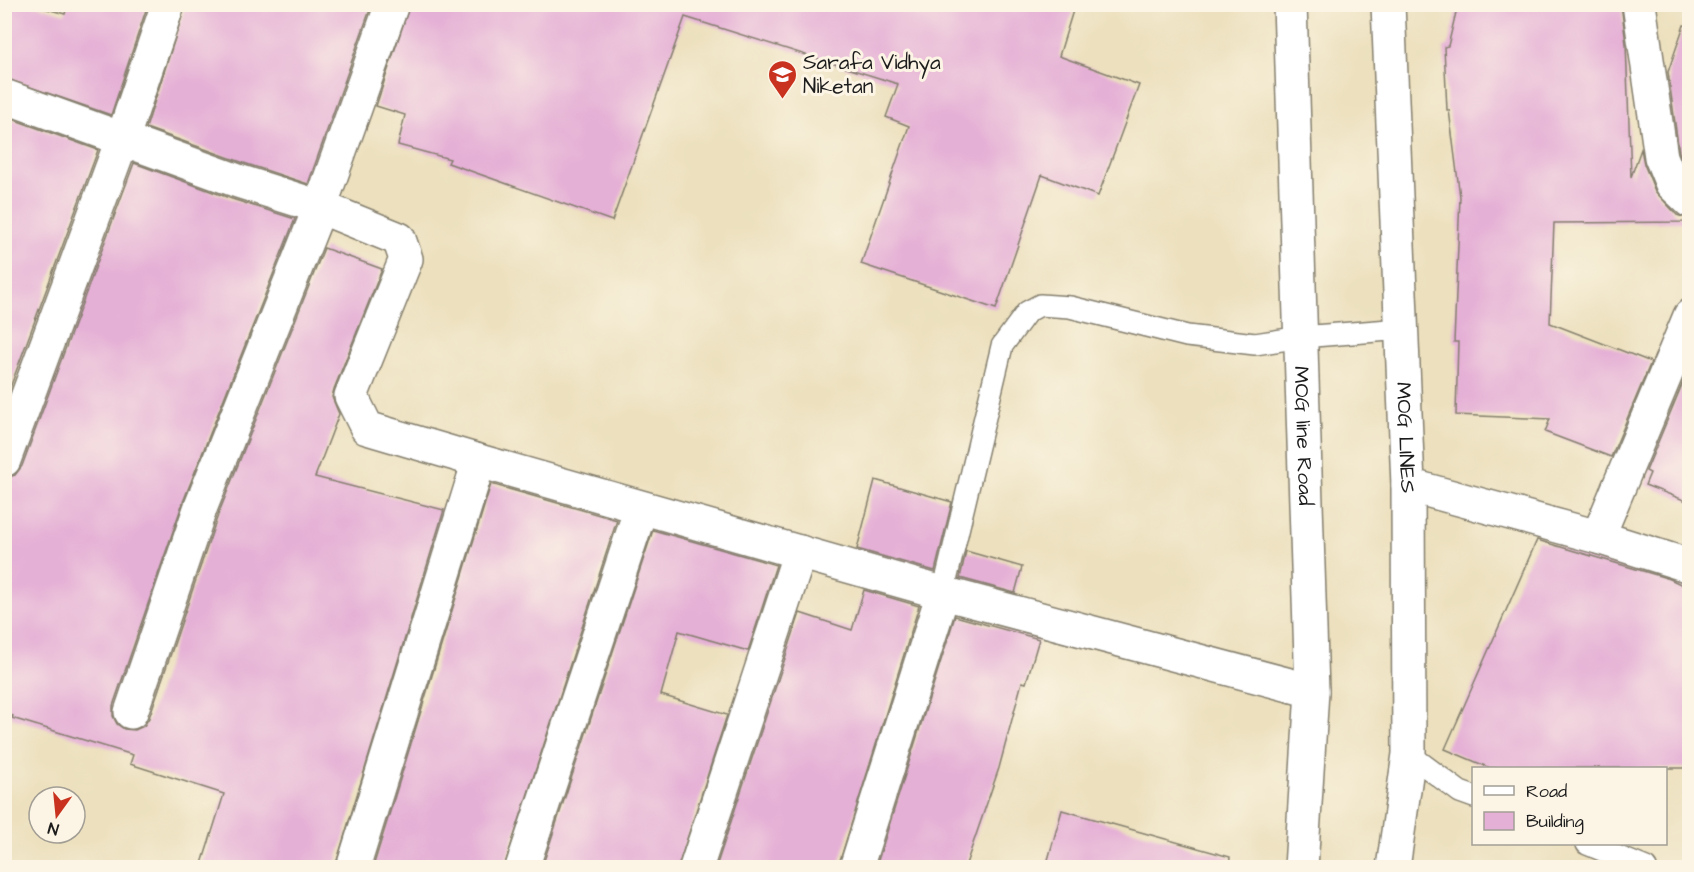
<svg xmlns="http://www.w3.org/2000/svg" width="1694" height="872" viewBox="0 0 1694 872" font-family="'Architects Daughter',sans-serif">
	<rect width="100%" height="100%" fill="#fcf5e5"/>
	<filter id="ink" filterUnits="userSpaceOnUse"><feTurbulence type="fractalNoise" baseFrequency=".0167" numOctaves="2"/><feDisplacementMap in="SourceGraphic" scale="12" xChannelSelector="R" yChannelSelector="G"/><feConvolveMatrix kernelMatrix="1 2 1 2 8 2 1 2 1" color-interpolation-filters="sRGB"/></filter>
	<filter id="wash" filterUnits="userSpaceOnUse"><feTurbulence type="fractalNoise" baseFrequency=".008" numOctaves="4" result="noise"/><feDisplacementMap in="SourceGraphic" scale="24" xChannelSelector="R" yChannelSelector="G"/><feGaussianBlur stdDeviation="1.35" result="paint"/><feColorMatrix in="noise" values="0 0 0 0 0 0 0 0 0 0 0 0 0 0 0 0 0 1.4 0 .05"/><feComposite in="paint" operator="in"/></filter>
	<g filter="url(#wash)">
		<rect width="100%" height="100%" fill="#ece0be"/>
		<g id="blocks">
			<g fill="#e5b0d6">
				<polygon points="4,4 30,4 65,14 68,4 148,4 111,115 4,78"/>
				<polygon points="186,4 372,4 308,184 244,163 146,128"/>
				<polygon points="410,4 1075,4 1059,56 1139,85 1098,196 1042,175 996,309 861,264 909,126 886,117 898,84 685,17 612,221 448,163 450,159 398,145 405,115 376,106"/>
				<polygon points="1458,4 1621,4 1626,44 1631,177 1641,149 1644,164 1655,191 1677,215 1689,219 1689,222 1554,223 1550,323 1651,362 1611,457 1545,432 1550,419 1456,415 1458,342 1454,342 1460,197 1449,110 1447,110 1444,47 1448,46"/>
				<polygon points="1684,25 1689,26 1689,175 1679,152 1668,72"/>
				<polygon points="4,116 98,150 4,404"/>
				<polygon points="134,163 232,199 295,219 183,502 113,706 113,716 117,724 124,729 135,730 144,726 149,718 218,515 324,248 382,269 334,389 332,397 339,414 315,477 444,510 335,867 201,867 224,794 130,764 133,755 12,718 13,716 4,713 4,478 15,475 22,466"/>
				<polygon points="1686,375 1689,376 1689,502 1645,485 1650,473 1646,471"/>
				<polygon points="875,480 952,502 935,571 857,549"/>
				<polygon points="491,484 617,520 504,867 373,867"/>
				<polygon points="653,530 776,565 748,651 679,631 661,695 727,715 678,867 542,867"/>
				<polygon points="1537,540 1670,579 1689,588 1689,768 1490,768 1445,749"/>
				<polygon points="966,551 1022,567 1015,593 960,578"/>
				<polygon points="864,590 919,606 838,867 716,867 800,613 852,630"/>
				<polygon points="955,616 1039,639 1026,683 1022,682 999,768 965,867 876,867"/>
				<polygon points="1062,810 1230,857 1229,867 1046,867"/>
			</g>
		</g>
	</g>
	<g filter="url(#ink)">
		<use href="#blocks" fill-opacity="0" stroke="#847e6d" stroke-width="1.5"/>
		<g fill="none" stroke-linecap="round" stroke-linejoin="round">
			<defs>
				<g id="service">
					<polyline points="943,593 1002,346 1027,312 1040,305 1070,307 1187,336 1255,344 1301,337 1402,329"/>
					<polyline points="1409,754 1460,792 1474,797"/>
					<polyline points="1587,844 1646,868"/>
				</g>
				<g id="minor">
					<polyline points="1639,4 1661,157 1672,184 1690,201"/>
					<polyline points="4,96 238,181 320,207 399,239 406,259 351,396 367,428 479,461"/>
					<polyline points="4,460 122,140 168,4"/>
					<polyline points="1408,485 1598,537 1690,566"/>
					<polyline points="1598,537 1690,316"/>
					<polyline points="131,712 200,509 320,207 392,4"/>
					<polyline points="353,868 479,461 943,593 1312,691"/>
					<polyline points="522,868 641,508"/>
					<polyline points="696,868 800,552"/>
					<polyline points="856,868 943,593"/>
				</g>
				<g id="secondary">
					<path id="s1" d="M 1290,4 L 1312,691 L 1301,868"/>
					<path id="s2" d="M 1388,4 L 1408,485 L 1409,754 L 1393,868"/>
				</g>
			</defs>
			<use href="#service" stroke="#847e6d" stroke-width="24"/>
			<use href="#minor" stroke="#847e6d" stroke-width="36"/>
			<use href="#secondary" stroke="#847e6d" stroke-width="36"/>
			<use href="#service" stroke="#fff" stroke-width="21"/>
			<use href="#minor" stroke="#fff" stroke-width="33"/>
			<use href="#secondary" stroke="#fff" stroke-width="33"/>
		</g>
	</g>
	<defs>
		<symbol id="school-pin" viewBox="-11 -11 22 30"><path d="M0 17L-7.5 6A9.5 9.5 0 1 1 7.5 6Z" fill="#c8321e" stroke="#fcf5e5"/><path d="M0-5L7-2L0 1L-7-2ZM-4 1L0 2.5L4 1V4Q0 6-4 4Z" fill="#fff"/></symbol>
	</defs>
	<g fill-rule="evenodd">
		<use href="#school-pin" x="766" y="58" width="33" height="45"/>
	</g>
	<g text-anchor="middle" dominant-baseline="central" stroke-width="6" stroke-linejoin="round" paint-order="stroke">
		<g font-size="21" fill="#1c1c1c" stroke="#fcf5e5" text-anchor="start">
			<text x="803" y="62">Sarafa Vidhya<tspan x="803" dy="24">Niketan</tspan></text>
		</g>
		<g font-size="21" fill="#1c1c1c" stroke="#fcf5e5">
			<text stroke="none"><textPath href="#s1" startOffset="432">MOG line Road</textPath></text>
			<text stroke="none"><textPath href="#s2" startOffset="434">MOG LINES</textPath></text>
		</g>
	</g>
	<rect width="1694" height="872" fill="none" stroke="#fcf5e5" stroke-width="24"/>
	<rect x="1472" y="767" width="195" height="78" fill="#fcf5e5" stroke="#a29e95" stroke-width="1.5"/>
	<rect x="1484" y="786" width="30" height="9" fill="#ffffff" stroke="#a29e95" stroke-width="1.5"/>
	<text x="1526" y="797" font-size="18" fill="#1c1c1c">Road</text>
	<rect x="1484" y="812" width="30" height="18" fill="#e5b0d6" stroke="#a29e95" stroke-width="1.5"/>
	<text x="1526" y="827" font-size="18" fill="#1c1c1c">Building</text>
	<g transform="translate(57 815) rotate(195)"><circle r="28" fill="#fcf5e5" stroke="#a29e95" stroke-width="1.5"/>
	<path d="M0-4.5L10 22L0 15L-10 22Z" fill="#c8321e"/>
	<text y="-9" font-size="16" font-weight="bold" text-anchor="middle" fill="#1c1c1c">N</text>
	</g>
</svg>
